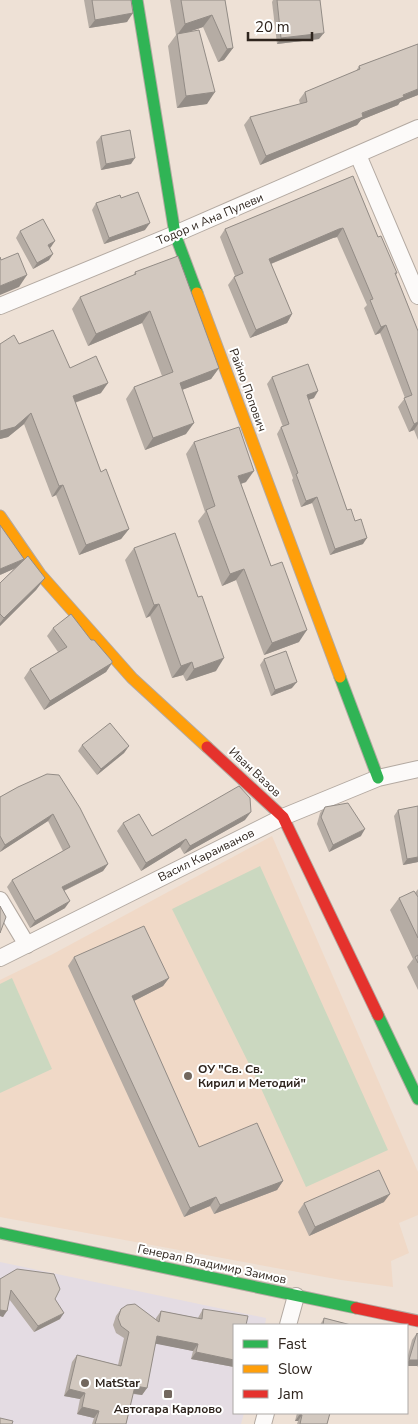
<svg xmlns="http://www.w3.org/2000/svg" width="418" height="1424" viewBox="0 0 418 1424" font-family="'Nunito Sans',sans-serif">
	<rect width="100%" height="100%" fill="#eee1d6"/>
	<polygon fill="#e4dce3" points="0,1262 266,1318 265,1325 234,1325 234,1413 244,1413 241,1424 0,1424"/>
	<polygon fill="#f0d9c7" points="272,836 418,1172 418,1215 399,1223 409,1253 391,1261 393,1287 341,1280 0,1217 0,980 51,955"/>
	<g fill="#cbd8c0">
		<polygon points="260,866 388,1150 306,1187 259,1084 172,909"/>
		<polygon points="12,978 52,1069 0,1093 0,984"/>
	</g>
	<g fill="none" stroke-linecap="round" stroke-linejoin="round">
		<defs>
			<g id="street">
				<polyline points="358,155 418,296"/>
				<polyline points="0,306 175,234 418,128"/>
				<polyline points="0,900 27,945"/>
				<polyline points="0,958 283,817 378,778 418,769"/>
				<polyline points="288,1325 296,1296"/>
				<polyline points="263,1424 266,1413"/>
			</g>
			<g id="fast">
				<polyline points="137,0 175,234 197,293"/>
				<polyline points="340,677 378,778"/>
				<polyline points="378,1015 418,1099"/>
				<polyline points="0,1233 356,1308"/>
			</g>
			<g id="slow">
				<polyline points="197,293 340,677"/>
				<polyline points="0,516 40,574 132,678 207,747"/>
			</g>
			<g id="jam">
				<polyline points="207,747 283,817 378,1015"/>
				<polyline points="356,1308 418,1321"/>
			</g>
		</defs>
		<use href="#street" stroke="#b3a9a1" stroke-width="18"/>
		<use href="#fast" stroke="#b3a9a1" stroke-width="13"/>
		<use href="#slow" stroke="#b3a9a1" stroke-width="13"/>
		<use href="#jam" stroke="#b3a9a1" stroke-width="13"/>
		<use href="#street" stroke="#fcfaf9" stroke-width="16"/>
		<use href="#fast" stroke="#30b455" stroke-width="11"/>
		<use href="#slow" stroke="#ff9f0a" stroke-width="11"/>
		<use href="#jam" stroke="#e5322d" stroke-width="11"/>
	</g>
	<g fill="#b5aca4">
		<polygon points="84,0 131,0 127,22 89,28"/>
		<polygon points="170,0 225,0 233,48 224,60 218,62 203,27 191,31 207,104 177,108 168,46 176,35"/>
		<polygon points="273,0 320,0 319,39 277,44 272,2"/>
		<polygon points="418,44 418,95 400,102 398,105 361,120 357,125 260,165 244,125 250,117 300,104 299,100 305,92 356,71 359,66"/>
		<polygon points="101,136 131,164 101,170 96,142"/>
		<polygon points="353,176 378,237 397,273 396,275 418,331 418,440 414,430 409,432 398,407 405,398 380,333 375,335 364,308 367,305 337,237 333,238 271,264 292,314 287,323 250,338 228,285 234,277 235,276 220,237 225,229"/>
		<polygon points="121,198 145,230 104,244 92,210 96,203"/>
		<polygon points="20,231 51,247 50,248 49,260 33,269 16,238"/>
		<polygon points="135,272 219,368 211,379 182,390 186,434 145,450 126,399 134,387 162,376 142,323 88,346 72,309 80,297 133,276"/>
		<polygon points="0,344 19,344 70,368 101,393 75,403 101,472 129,529 121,539 79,555 56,495 52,497 24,424 8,437 0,439"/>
		<polygon points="272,377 314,398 308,400 347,510 363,544 330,555 312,503 301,507 292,480 293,478 277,434 281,427 283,427 267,384"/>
		<polygon points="194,442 246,482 241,484 299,642 264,655 236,580 222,586 198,521 205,512 186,454"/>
		<polygon points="134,548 216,671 186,681 183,675 172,678 150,616 146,618 125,560"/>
		<polygon points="24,559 45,578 36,590 0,626 0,583 15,568 0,575"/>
		<polygon points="53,628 91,640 112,663 106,672 44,710 24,678 30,669 58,652 47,636"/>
		<polygon points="264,659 292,688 271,696 260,665"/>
		<polygon points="82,745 129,746 124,753 97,775 78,751"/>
		<polygon points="47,774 108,864 103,871 64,891 65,908 30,928 7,887 12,880 63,851 48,821 0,852 0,797"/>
		<polygon points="418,806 418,862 403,865 394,816 398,810"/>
		<polygon points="325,807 361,836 329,852 317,824 320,813"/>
		<polygon points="245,820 184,854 180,847 141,871 117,831 123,823 152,836"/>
		<polygon points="418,889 418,990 407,967 413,959 390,910 399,898 415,893"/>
		<polygon points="74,957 169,978 163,986 134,1001 199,1147 283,1181 277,1190 214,1214 210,1206 184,1217 68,966"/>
		<polygon points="384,1202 309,1236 298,1212 304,1203"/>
		<polygon points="0,1279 55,1299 60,1319 34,1332 9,1299 3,1317 0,1316"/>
		<polygon points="121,1309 156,1320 156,1318 161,1311 198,1318 199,1316 203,1309 234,1325 234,1367 191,1359 193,1351 155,1343 147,1388 142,1395 133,1394 126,1424 92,1424 94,1418 77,1414 80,1399 64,1396 72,1362 77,1355 118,1365 124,1338 116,1333 113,1325 116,1316"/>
		<polygon points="324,1318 351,1325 320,1325"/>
		<polygon points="417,1333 418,1334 418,1367 417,1366 407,1366 407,1359 412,1340"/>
		<polygon points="297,1413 330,1413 327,1424 297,1424 298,1421 295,1421"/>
	</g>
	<g fill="#938c86">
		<polygon points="133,13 127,22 89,28 95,20"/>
		<polygon points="212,15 203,27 177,36 177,35 185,24"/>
		<polygon points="324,33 319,39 277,44 281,38"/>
		<polygon points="233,48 224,60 218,62 227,49"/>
		<polygon points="418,89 418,95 400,102 398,105 361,120 357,125 260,165 266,156"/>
		<polygon points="215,92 207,104 177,108 186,96"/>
		<polygon points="135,158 131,164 101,170 106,164"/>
		<polygon points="150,223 145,230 104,244 109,238"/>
		<polygon points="343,228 337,237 333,238 263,267 269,259 339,229"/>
		<polygon points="55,241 51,247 44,251 48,245"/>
		<polygon points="53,254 49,260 33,269 37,263"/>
		<polygon points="27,275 19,287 0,295 0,286"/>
		<polygon points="150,311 142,323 88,346 96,334"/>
		<polygon points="292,314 287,323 250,338 256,330"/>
		<polygon points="386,325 380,333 375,335 381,327"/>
		<polygon points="219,368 211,379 171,394 180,383"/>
		<polygon points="108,383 101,393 65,406 73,396"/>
		<polygon points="318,391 314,398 302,402 307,395"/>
		<polygon points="31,413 24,424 8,437 0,439 0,431"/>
		<polygon points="418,422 418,424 414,430 409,432 414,424"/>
		<polygon points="194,423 186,434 145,450 153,438"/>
		<polygon points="254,471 246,482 230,487 238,476"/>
		<polygon points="63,485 56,495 52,497 59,486"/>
		<polygon points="317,497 312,503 301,507 306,501"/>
		<polygon points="129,529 121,539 79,555 86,545"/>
		<polygon points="367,538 363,544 330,555 335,549"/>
		<polygon points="24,559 18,567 0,575 0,569"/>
		<polygon points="244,569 236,580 222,586 230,574"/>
		<polygon points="45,578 36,590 0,626 0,623 4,618"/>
		<polygon points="159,604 150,616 146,618 154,605"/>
		<polygon points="307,630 299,642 264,655 272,643"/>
		<polygon points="224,658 216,671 186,681 194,669"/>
		<polygon points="192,662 183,675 172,678 181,666"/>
		<polygon points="112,663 106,672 44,710 50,701"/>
		<polygon points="297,682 292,688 271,696 275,690"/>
		<polygon points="129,746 124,753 97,775 101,769"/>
		<polygon points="251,812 245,820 184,854 190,846"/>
		<polygon points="53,814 48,821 0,852 5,845"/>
		<polygon points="365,829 361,836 329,852 333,845"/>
		<polygon points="186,839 180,847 141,871 146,863"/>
		<polygon points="418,857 418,862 403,865 407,859"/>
		<polygon points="108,864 103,871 57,894 62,887"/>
		<polygon points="70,901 65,908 30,928 35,921"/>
		<polygon points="169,978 163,986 126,1005 132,996"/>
		<polygon points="283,1181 277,1190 214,1214 220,1205"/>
		<polygon points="390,1194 384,1202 309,1236 315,1227"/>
		<polygon points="216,1197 210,1206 184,1217 190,1208"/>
		<polygon points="0,1310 7,1311 3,1317 0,1316"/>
		<polygon points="64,1313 60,1319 34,1332 38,1326"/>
		<polygon points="157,1336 198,1344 193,1351 152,1343"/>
		<polygon points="196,1352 234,1360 234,1367 191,1359"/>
		<polygon points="409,1360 418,1360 418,1365 417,1366 407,1366 407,1363"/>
		<polygon points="135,1386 147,1388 142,1395 130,1393"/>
		<polygon points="69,1389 85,1393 80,1399 64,1396"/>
		<polygon points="82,1407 99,1411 94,1418 77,1414"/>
		<polygon points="300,1414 302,1415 298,1421 295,1421"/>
	</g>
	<g fill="#d2c8bf" stroke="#938c86">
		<polygon points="92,0 131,0 133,13 95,20"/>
		<polygon points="181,0 225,0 233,48 227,49 212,15 185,24"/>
		<polygon points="277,0 320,0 324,33 281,38"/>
		<polygon points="199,30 215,92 186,96 177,34"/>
		<polygon points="418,44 418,89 403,95 404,97 362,113 363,117 266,156 250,117 307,102 305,92 360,69 359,66"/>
		<polygon points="130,130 135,158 106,164 101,136"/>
		<polygon points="353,176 378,237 381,236 397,273 395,273 418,331 418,422 414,424 404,398 412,395 386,325 381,327 370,300 373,299 343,228 339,229 269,259 292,314 256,330 234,277 243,273 225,229"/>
		<polygon points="138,192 150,223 109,238 96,203 120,195 121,198"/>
		<polygon points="43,219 55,241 48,245 53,254 37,263 20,231"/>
		<polygon points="18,253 27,275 0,286 0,257 1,260"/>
		<polygon points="178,256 219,368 180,383 194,423 153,438 134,387 173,372 150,311 96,334 80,297 136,274 135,272"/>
		<polygon points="53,330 70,368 96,356 108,383 73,396 101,472 106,469 129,529 86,545 63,485 59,486 31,413 15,427 0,431 0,344 14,335 19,344"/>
		<polygon points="308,364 318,391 307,395 347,510 351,509 355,521 361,519 367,538 335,549 317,497 306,501 296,474 298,473 281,427 289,424 272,377"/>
		<polygon points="239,427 254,471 238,476 271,566 282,562 307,630 272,643 244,569 230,574 206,510 215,506 194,442"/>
		<polygon points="0,525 24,559 0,569"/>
		<polygon points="175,533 198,597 202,596 224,658 194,669 192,662 181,666 159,604 154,605 134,548"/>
		<polygon points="28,556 45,578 4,618 0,614 0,583"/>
		<polygon points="71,614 91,640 94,640 112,661 112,663 50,701 30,669 67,647 53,628"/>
		<polygon points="286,651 297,682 275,690 264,659"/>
		<polygon points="110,723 129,746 101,769 82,745"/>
		<polygon points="47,774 59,775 80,808 108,864 62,887 70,901 35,921 12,880 70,847 53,814 5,845 0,836 0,797 18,787"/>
		<polygon points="239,786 250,798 251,812 190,846 186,839 146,863 123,823 139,814 152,836"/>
		<polygon points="348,803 365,829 333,845 321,817 325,807"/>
		<polygon points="418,806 418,857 407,859 398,810"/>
		<polygon points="414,891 418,897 418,938 399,898"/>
		<polygon points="0,906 6,917 0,933"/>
		<polygon points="144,926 169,978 132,996 199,1147 257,1123 283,1181 220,1205 216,1197 190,1208 74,957"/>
		<polygon points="418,955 418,963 415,957"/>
		<polygon points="379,1170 390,1194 315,1227 304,1203"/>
		<polygon points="17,1269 54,1274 60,1289 55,1299 64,1313 38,1326 11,1290 7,1311 0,1310 0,1279"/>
		<polygon points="135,1304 159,1322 161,1311 202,1319 203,1309 248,1316 246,1325 234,1325 234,1360 196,1352 198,1344 157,1336 147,1388 135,1386 126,1424 95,1424 99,1411 82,1407 85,1393 69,1389 77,1355 121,1366 129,1332 121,1326 118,1318 121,1309 127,1305"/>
		<polygon points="324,1318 351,1325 323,1325"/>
		<polygon points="417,1333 418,1334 418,1360 409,1360"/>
		<polygon points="300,1413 330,1413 327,1424 300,1424 302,1415 300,1414"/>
		<polygon points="0,1418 13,1421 12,1424 0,1424"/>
	</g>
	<g fill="#72675e" stroke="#fff" stroke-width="2">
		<circle cx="188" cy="1076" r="5"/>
		<circle cx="85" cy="1383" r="5"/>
		<rect x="163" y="1389" width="10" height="10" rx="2.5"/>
	</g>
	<g text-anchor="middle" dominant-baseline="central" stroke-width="4" stroke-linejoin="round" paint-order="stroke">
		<g font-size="12" fill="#2f251e" stroke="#fff">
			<text transform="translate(210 219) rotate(-23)">Тодор и Ана Пулеви</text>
			<text transform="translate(248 390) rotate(70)">Райно Попович</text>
			<text transform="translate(255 772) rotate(43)">Иван Вазов</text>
			<text transform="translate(206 855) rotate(-26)">Васил Караиванов</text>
			<text transform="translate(212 1264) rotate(12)">Генерал Владимир Заимов</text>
		</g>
		<g font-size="12" font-weight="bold" fill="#2f251e" stroke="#fff" text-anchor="start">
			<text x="198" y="1069">ОУ "Св. Св.<tspan x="198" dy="14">Кирил и Методий"</tspan></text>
			<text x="95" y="1383">MatStar</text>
			<text x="168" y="1409" text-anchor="middle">Автогара Карлово</text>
		</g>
	</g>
	<rect x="233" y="1324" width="175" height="90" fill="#ffffff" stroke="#aca8a5"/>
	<rect x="243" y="1340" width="25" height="8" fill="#30b455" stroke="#aca8a5"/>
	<text x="278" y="1349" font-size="15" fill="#2f251e">Fast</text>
	<rect x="243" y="1365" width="25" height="8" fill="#ff9f0a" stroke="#aca8a5"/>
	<text x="278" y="1374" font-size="15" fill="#2f251e">Slow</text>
	<rect x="243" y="1390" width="25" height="8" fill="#e5322d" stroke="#aca8a5"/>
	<text x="278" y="1399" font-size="15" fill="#2f251e">Jam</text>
	<path d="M248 32v8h64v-8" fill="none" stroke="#2f251e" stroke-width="2.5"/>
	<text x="255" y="32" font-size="15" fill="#2f251e" stroke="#ffffff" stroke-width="4" paint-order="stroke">20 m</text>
</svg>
